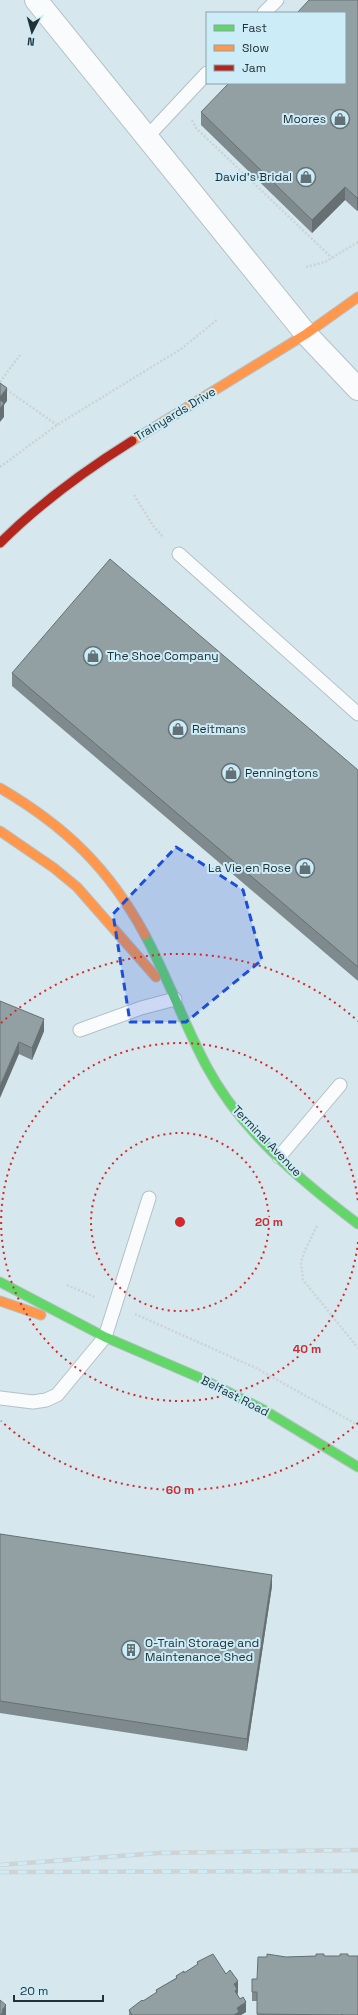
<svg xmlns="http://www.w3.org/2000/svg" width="358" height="2015" viewBox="0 0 358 2015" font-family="'Space Grotesk',sans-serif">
	<rect width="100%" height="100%" fill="#d6e7ed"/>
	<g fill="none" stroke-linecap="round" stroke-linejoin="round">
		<defs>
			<g id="lane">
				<polyline points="264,13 277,0"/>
				<polyline points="147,137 207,73"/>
				<polyline points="179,554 358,714"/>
				<polyline points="80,1030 141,1008 175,999"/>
				<polyline points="279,1157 340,1085"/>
				<polyline points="0,1398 33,1402 46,1400 57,1395 105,1337 149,1198"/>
			</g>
			<polyline id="street" points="36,0 306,334 358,389"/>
			<g id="fast">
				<path d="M 145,935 C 168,978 184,1024 207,1067 C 242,1132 300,1180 358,1224"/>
				<polyline points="0,1282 105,1337 198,1377 264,1410 358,1467"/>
			</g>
			<g id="slow">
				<polyline points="132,441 306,334 358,297"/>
				<path d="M 0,788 C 65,826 109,868 145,935"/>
				<polyline points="0,831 54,868 77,887 156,977"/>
				<polyline points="0,1301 41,1315"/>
			</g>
			<path id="jam" d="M 0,543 C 40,503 84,471 132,441"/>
		</defs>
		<use href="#lane" stroke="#b4c1c6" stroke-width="15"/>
		<use href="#street" stroke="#b4c1c6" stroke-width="24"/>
		<use href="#fast" stroke="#b4c1c6" stroke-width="11"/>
		<use href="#slow" stroke="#b4c1c6" stroke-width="11"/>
		<use href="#jam" stroke="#b4c1c6" stroke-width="11"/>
		<g stroke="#ced3d5" stroke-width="2.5" stroke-dasharray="2 2" stroke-linecap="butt">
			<polyline points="192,120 196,128 332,258"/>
			<polyline points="306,267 325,262 358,242"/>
			<polyline points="0,382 20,355"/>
			<polyline points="0,385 57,425"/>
			<polyline points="0,467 57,425 181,349 218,319"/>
			<polyline points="134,495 154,527 164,538"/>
			<polyline points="317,1226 305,1250 301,1262 303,1280 358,1348"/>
			<polyline points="67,1285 95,1297"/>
			<polyline points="135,1314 256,1368 358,1425"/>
		</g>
		<use href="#lane" stroke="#f9fbfc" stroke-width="13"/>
		<use href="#street" stroke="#f9fbfc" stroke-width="22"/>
		<use href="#fast" stroke="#63d668" stroke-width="9"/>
		<use href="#slow" stroke="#ff974d" stroke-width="9"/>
		<use href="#jam" stroke="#b3261e" stroke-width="9"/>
		<defs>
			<g id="rail">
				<polyline points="0,1865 159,1853 358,1850"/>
				<polyline points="0,1872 358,1871"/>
			</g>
		</defs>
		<use href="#rail" stroke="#ced3d5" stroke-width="4.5"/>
		<use href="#rail" stroke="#ccecf7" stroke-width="3" stroke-dasharray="9" stroke-linecap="butt"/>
	</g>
	<g fill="#7e8a8d">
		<polygon points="358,0 357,211 345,200 312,233 201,125 201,112"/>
		<polygon points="12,673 358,770 358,981 12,686"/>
		<polygon points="0,1001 44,1031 32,1060 19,1054"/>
		<polygon points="0,1534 272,1586 247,1751 0,1713"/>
		<polygon points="324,1956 358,2015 257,2015 257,2001 252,2001 252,1979 257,1979 286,1957"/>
		<polygon points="197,1962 226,1974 238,1991 237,1995 246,2012 241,2015 129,2015 129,2010 156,1993 156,1990 176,1978 176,1976 184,1973 197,1965"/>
	</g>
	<g fill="#667073">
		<polygon points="345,187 345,200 312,233 312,220"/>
		<polygon points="358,197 358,210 357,211 357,198"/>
		<polygon points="7,388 7,401 4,405 4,417 0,422 0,397"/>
		<polygon points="44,1019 44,1031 32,1060 32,1048"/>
		<polygon points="19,1042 19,1054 0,1098 0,1086"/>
		<polygon points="272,1575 272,1586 247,1751 247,1739"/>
		<polygon points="238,1981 238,1991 237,1999 234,1994 234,1984"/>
		<polygon points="246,2002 246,2012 241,2015 234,2015 237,2008"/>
		<polygon points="6,2005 6,2015 1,2015 2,2010"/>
	</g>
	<g fill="#92a0a4" stroke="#667073">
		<polygon points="309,0 358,0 358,197 357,198 345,187 312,220 201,112 229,83 345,83 345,13 297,13"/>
		<polygon points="0,383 7,388 0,397"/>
		<polygon points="0,400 4,403 0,409"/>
		<polygon points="110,559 358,770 358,967 12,673"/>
		<polygon points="0,1001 44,1019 32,1048 19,1042 0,1086"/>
		<polygon points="0,1534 272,1575 247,1739 0,1701"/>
		<polygon points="213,1954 226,1974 230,1970 238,1981 234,1984 237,1989 235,1991 240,1999 243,1997 246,2002 237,2008 239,2012 234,2015 132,2015 129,2010 142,2000 143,2001 157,1992 156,1990 177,1978 176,1976 184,1971 184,1973 198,1964 197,1962"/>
		<polygon points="267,1954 286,1957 316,1956 316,1954 324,1954 324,1956 340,1956 340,1954 348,1954 348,1956 358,1956 358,2015 343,2015 342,2014 342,2015 257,2014 257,1992 252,1992 252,1979 257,1979 258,1957 267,1957"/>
		<polygon points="0,2000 6,2005 2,2010 3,2011 1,2015 0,2015"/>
	</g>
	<path fill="#1d4ed8" fill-opacity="0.2" stroke="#1d4ed8" stroke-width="3" stroke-dasharray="8 5" stroke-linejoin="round" d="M 176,847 L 243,890 L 262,960 L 186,1022 L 130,1022 L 113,914 Z"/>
	<g fill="none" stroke="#d62828" stroke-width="2" stroke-dasharray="2 4">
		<circle cx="180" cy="1222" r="89"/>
		<path d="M358 1242A179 179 0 1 1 358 1202"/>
		<path d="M358 1423A268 268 0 0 1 1 1421M1 1023A268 268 0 0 1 358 1021"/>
	</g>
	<defs>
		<symbol id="shop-ring" viewBox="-11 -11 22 22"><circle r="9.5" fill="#ccecf7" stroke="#627175" stroke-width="1.5"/><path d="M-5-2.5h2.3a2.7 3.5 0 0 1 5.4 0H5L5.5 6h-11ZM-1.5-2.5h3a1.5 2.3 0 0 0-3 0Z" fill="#627175"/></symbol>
		<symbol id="building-ring" viewBox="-11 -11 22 22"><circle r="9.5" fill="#ccecf7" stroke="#627175" stroke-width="1.5"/><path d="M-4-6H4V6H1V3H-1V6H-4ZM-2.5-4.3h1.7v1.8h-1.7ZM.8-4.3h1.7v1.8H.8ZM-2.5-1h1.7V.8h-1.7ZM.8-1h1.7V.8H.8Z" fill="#627175"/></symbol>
	</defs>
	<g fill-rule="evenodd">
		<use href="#shop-ring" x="329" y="108" width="22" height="22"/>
		<use href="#shop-ring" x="295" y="166" width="22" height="22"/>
		<use href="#shop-ring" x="82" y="645" width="22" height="22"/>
		<use href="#shop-ring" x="167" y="718" width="22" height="22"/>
		<use href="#shop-ring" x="220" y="762" width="22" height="22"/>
		<use href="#shop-ring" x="294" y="857" width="22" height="22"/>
		<use href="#building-ring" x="120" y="1639" width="22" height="22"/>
	</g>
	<g text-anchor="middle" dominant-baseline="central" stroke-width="4" stroke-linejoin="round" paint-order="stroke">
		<g font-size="12" fill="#243135" stroke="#ccecf7" text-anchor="start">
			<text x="326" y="119" text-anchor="end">Moores</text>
			<text x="292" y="177" text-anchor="end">David's Bridal</text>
			<text x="107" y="656">The Shoe Company</text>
			<text x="192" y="729">Reitmans</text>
			<text x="245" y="773">Penningtons</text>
			<text x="291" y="868" text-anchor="end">La Vie en Rose</text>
			<text x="145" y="1643">O-Train Storage and<tspan x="145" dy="14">Maintenance Shed</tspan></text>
		</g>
		<g font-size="12" fill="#243135" stroke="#ccecf7">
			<text transform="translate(175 414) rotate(-31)">Trainyards Drive</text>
			<text transform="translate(267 1141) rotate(46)">Terminal Avenue</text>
			<text transform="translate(235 1396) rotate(27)">Belfast Road</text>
		</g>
	</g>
	<circle cx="180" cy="1222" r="6" fill="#d62828" stroke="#ccecf7" stroke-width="2"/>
	<g font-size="12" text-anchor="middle" font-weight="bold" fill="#d62828" stroke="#ccecf7" stroke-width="4" stroke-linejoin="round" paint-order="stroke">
		<text x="269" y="1226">20 m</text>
		<text x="307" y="1353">40 m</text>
		<text x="180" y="1494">60 m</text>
	</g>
	<rect x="206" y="12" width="140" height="72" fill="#ccecf7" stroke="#89a1a9"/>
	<rect x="214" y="25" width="20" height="6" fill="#63d668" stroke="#89a1a9"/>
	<text x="242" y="32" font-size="12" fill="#243135">Fast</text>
	<rect x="214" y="45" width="20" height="6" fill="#ff974d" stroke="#89a1a9"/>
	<text x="242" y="52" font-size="12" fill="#243135">Slow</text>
	<rect x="214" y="65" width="20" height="6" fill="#b3261e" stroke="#89a1a9"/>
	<text x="242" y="72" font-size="12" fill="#243135">Jam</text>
	<g transform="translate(32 32) rotate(186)" stroke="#ccecf7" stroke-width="3" paint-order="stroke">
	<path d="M0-3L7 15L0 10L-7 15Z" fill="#243135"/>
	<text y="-6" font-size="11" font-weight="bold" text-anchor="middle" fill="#243135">N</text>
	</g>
	<path d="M14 1995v6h89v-6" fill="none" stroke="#243135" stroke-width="2"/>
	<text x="20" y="1995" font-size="12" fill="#243135" stroke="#ccecf7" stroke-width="3" paint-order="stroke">20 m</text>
</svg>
